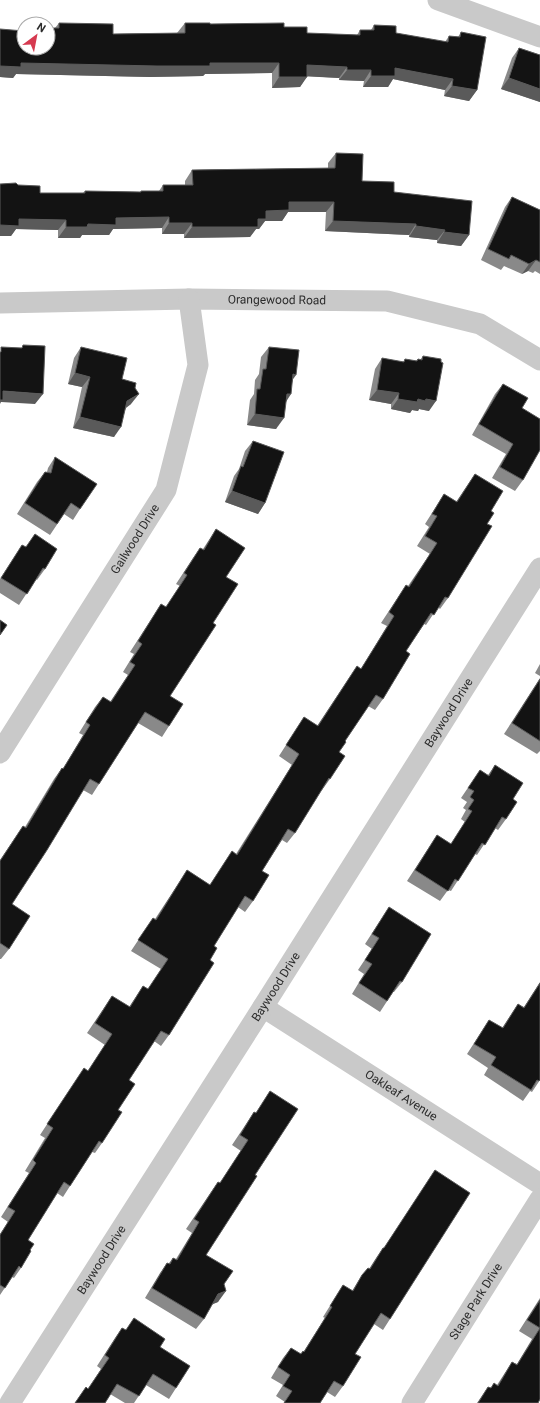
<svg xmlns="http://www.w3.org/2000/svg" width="540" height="1403" viewBox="0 0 540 1403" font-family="Roboto,sans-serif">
	<rect width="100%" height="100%" fill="#fff"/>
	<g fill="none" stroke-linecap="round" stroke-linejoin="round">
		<g stroke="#c9c9c9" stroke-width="21">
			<polyline points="438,0 540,37"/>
			<path id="s1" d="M 0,303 L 189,299 L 387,301 L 480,324 L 540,360"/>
			<path id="s2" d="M 0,753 L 166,490 L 198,365 L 189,299"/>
			<path id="s3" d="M 263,1007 L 540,1184"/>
			<path id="s4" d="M 10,1403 L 263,1007 L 540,568"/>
			<path id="s5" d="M 412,1403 L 540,1199"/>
		</g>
	</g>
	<g fill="#898989">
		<polygon points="59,23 113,34 177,33 185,23 284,27 307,33 357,35 360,30 371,30 374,25 396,33 445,42 449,36 458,37 461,32 477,90 469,101 444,96 445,90 393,79 388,87 363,87 364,81 339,80 339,78 307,76 300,87 272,88 272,73 205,74 203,76 150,77 16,74 13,78 0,77 0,29 24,48 55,28"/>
		<polygon points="519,48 540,55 540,102 501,89 512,58"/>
		<polygon points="336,153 362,181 394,192 469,235 461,246 437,243 437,240 409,237 409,235 325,231 326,212 288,212 282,221 265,221 259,229 256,229 250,237 184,238 184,234 162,234 162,228 113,229 109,235 82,235 80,238 58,238 58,230 16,229 11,236 18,185 40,193 83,193 85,191 140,192 141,191 159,191 163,185 185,185 185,181 192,170 328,168 328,163"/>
		<polygon points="512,197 540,210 540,274 535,271 533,273 528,271 522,274 504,266 501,270 481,260 505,207"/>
		<polygon points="81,347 122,379 131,404 126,408 114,437 73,428 82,387 68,384 74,358"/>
		<polygon points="269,347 293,380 276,429 247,425 250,400 254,394 255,380 259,374 261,357"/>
		<polygon points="423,356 429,411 419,409 418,411 412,410 410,413 391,409 391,404 369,400 375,369 382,358 403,362 405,359 416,361 418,359 420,360"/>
		<polygon points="503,384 522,408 523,480 515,491 492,478 506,454 472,435 495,394"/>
		<polygon points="253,441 265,503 258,514 225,502 234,476 239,469 245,451"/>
		<polygon points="55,457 80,509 73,520 64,514 50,535 17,514 37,482 45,472 47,472 48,468"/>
		<polygon points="475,474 491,511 487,524 448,598 440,609 438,607 426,625 424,624 406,651 383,699 375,710 368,706 345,741 339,752 330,779 322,790 322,789 295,833 287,843 282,840 262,871 253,901 245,912 238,907 214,946 210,960 169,1035 161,1046 154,1041 129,1080 118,1110 102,1143 95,1153 92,1152 70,1186 63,1197 57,1193 28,1240 30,1250 21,1268 14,1278 12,1277 0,1295 0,1234 8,1222 1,1217 29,1173 25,1171 45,1138 40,1135 84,1068 88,1071 105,1045 87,1033 112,996 129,1007 143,986 148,989 161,969 131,951 153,918 155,919 180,881 187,870 210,885 232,851 236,854 292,765 279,756 304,717 317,726 357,666 361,669 387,626 381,623 406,585 408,586 430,554 417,546 429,527 425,524 444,494 456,502"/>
		<polygon points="216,529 226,577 213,623 170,696 169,726 162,737 138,723 92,795 83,790 12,904 9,949 1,959 0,959 0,860 23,826 25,827 54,779 62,768 63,769 83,735 79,733 95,707 103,697 110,702 128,675 123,672 134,654 130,652 161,604 166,607 180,586 176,584 193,558 200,548 203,549"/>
		<polygon points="35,534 45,569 37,580 36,579 19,605 0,593 0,579 22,545 26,547"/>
		<polygon points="540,664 540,676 535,673"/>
		<polygon points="540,678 540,751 537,754 504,734"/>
		<polygon points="495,765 513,799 506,819 498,830 495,828 477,855 475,854 451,891 448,890 440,901 407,881 437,835 451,844 465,822 461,819 466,810 463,808 467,802 461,798 480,770 488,775"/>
		<polygon points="389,907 402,982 394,992 393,992 380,1012 352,994 364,974 358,970 372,949 365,944"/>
		<polygon points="540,982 540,1080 532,1092 530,1091 523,1101 484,1075 488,1068 467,1054 489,1020 502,1028 518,1004 524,1007"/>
		<polygon points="270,1091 255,1175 206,1255 224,1284 218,1302 212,1304 204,1319 196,1329 145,1298 160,1273 167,1263 169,1263 173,1258 176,1259 192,1233 186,1229 211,1192 218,1182 220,1183 241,1151 232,1145 254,1112 256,1113"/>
		<polygon points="435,1170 390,1319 383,1330 374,1324 355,1354 343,1386 335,1397 327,1392 320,1403 284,1403 285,1402 276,1396 283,1385 271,1378 283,1358 291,1348 300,1354 304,1351 325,1318 323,1317 343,1285 352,1291 362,1275 369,1269 376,1258 383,1248 384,1248"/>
		<polygon points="540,1298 540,1399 538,1403 477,1403 488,1387 491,1388 497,1385 512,1362 517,1364 532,1339 519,1331"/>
		<polygon points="134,1318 160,1347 176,1388 169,1399 146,1385 134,1403 125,1403 110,1394 105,1403 75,1403 86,1387 88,1389 101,1369 97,1366 115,1338 122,1328 126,1330"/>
	</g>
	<g fill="#5a5a5a">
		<polygon points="21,63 279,63 272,73 205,74 203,76 150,77 16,74 13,78 0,77 0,66"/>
		<polygon points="307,65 347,67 339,78 300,76"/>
		<polygon points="395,68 453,79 445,90 393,79 388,87 363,87 371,76"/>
		<polygon points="347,70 371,70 364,81 339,80"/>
		<polygon points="279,77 307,77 300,87 272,88"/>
		<polygon points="509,78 540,89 540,102 501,89"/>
		<polygon points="452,86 477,90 469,101 444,96"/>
		<polygon points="289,202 334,202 326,212 288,212 282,221 265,221 259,229 256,229 250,237 184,238 192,227 258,219 266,211"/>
		<polygon points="169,217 162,228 113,229 109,235 82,235 80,238 58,238 66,227 88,224 116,218"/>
		<polygon points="19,219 66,220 58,230 16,229 11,236 0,236 0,225"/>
		<polygon points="333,221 416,224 409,235 325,231"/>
		<polygon points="169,223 192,223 184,234 162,234"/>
		<polygon points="416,226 445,230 437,240 409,237"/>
		<polygon points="444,232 469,235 461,246 437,243"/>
		<polygon points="536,260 528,271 522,274 529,264"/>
		<polygon points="75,373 90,377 82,387 68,384"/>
		<polygon points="293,374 296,375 289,385"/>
		<polygon points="377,390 399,393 391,404 369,400"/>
		<polygon points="3,391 43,394 35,404 1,402 0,404 0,396"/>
		<polygon points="139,394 131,404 120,412 127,401"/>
		<polygon points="287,394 291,394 284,405"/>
		<polygon points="398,399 426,399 436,401 429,411 419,409 418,411 412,410 410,413 391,409"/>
		<polygon points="255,414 284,418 276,429 247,425"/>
		<polygon points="80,417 121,427 114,437 73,428"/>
		<polygon points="232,491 265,503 258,514 225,502"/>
		<polygon points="226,1291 218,1302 211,1305 218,1294"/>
	</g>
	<g fill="#131313" stroke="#5a5a5a">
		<polygon points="59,23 113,24 113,34 185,33 185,23 210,23 210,24 284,23 284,27 307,27 307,33 360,35 360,30 374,30 374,25 396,26 396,33 448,42 449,36 460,37 461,32 486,37 477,90 452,86 453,79 395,68 395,76 371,76 371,70 347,70 347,67 307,65 307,77 279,77 279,63 210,63 210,66 157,66 21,63 21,67 0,66 0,29 24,31 24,48 48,48 48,28 59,28"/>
		<polygon points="519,48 540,55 540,89 509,78"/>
		<polygon points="336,153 363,154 362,181 394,182 394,192 472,201 469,235 444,232 445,230 416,226 416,224 333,221 334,202 289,202 289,210 266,211 266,219 258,219 258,227 192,227 192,223 169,223 169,217 116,218 116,225 88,224 87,227 66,227 66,220 19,219 19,226 0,225 0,184 16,183 18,185 40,186 40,193 85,193 85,191 141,192 141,191 163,191 163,185 193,185 192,170 335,168"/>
		<polygon points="512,197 540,210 540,262 536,260 529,264 511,255 509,259 488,249"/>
		<polygon points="23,345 45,346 43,394 3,391 3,400 0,400 0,352 1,352 1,347 22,348"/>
		<polygon points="81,347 127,358 122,379 136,383 135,388 139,394 127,401 121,427 80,417 90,377 75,373"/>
		<polygon points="269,347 299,350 296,375 293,374 291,394 287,394 284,418 255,414 257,389 260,389 263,369 266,369"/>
		<polygon points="423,356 441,359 441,362 443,363 436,401 426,399 425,401 418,399 417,402 398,399 399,393 377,390 382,358 404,362 405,359 417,361 418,359 422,360"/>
		<polygon points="503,384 528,398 522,408 540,419 540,450 523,480 500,467 513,444 479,424"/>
		<polygon points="253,441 284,452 265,503 232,491 241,466 243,467"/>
		<polygon points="55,457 97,484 80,509 71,503 57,524 25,503 45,472 51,473"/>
		<polygon points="475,474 503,491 491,511 494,513 487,524 492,526 448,598 445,597 434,615 431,613 406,651 410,654 383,699 376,695 345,741 346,742 339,752 345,756 330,779 329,778 295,833 288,829 262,871 269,875 253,901 245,896 214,946 217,948 210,960 214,963 169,1035 161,1031 129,1080 135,1084 118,1110 122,1112 102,1143 99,1141 70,1186 64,1182 28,1240 34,1244 30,1250 31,1251 21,1268 19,1266 5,1288 0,1285 0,1235 15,1211 8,1207 36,1163 33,1160 53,1128 47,1124 84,1068 88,1071 112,1034 95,1023 112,996 130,1007 143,986 148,989 168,959 138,940 153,918 156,920 187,870 210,885 232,851 237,855 299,754 286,745 304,717 318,726 357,666 361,669 394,616 389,612 406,585 409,587 437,543 425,536 437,516 432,514 444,494 457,502"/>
		<polygon points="216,529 245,548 226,577 238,584 213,623 216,625 170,696 183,704 169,726 145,712 99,784 90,779 47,850 12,904 30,916 9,949 0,943 0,861 23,826 26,828 62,768 63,769 90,725 86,722 103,697 111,702 135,665 130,662 142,644 138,641 161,604 166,607 187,575 184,573 200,548 204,550"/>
		<polygon points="35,534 57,549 45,569 43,568 27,594 1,578 22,545 26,547"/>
		<polygon points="0,620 7,625 0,635"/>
		<polygon points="540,679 540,741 512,723"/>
		<polygon points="495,765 523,783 513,799 517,802 506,819 502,817 485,845 482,843 458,881 455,879 448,891 415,870 437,835 451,844 472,811 468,809 474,800 470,797 474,791 468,788 480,770 489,776"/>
		<polygon points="389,907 431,934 402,982 400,981 387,1001 359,983 372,964 365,960 379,938 372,934"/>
		<polygon points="540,983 540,1080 539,1081 537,1080 531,1090 491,1065 496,1057 474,1044 489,1020 503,1028 518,1004 524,1008"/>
		<polygon points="270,1091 298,1109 255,1175 257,1176 206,1255 233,1271 224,1284 226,1291 218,1294 204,1319 152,1288 167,1263 170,1264 173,1258 177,1260 199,1222 194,1219 218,1182 220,1183 248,1140 240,1135 254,1112 256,1113"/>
		<polygon points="435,1170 470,1193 390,1319 381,1313 355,1354 361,1357 343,1386 334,1381 320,1403 284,1403 292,1391 283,1386 290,1375 278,1367 291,1348 301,1354 303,1351 304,1352 332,1307 330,1306 343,1285 353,1291 362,1275 368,1268 370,1269 383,1248 384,1248"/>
		<polygon points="540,1300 540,1399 538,1403 478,1403 488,1387 491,1388 494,1383 498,1386 512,1362 517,1365 540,1328 527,1320"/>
		<polygon points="134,1318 165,1339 160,1347 190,1366 176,1388 153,1374 139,1396 117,1384 105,1403 75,1403 86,1387 88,1389 109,1358 105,1355 122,1328 126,1330"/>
	</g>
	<g text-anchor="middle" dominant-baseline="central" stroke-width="4" stroke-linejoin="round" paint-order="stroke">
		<g font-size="12" fill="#2c2c2c" stroke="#fff">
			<text stroke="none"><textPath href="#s1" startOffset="277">Orangewood Road</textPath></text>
			<text stroke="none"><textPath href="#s2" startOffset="253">Gailwood Drive</textPath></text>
			<text stroke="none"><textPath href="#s4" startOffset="818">Baywood Drive</textPath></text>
			<text stroke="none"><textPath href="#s4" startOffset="494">Baywood Drive</textPath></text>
			<text stroke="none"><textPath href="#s3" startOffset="164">Oakleaf Avenue</textPath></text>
			<text stroke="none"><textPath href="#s4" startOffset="170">Baywood Drive</textPath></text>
			<text stroke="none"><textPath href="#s5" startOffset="120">Stage Park Drive</textPath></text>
		</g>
	</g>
	<g transform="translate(36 36) rotate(32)"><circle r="19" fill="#ffffff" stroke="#ababab"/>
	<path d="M0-3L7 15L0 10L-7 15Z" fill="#d63a50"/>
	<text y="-6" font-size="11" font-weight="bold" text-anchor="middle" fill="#2c2c2c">N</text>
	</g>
</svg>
